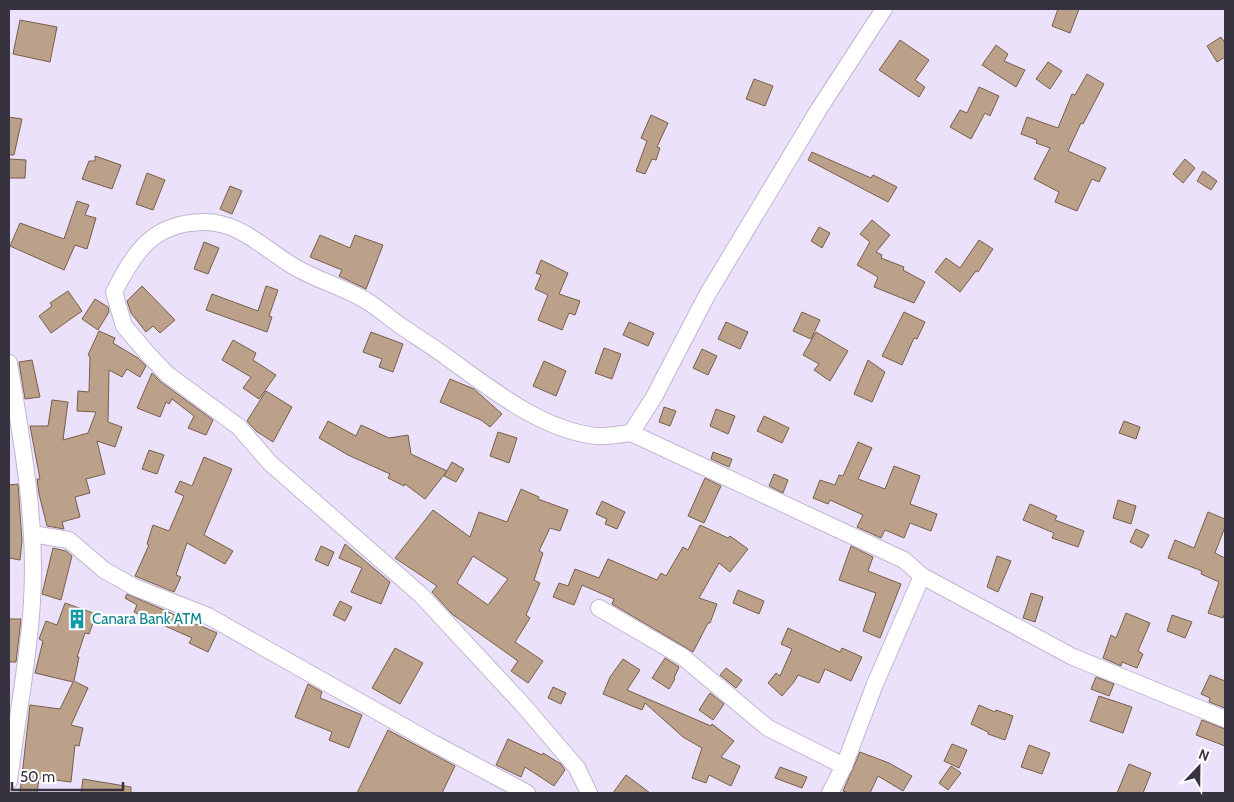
<svg xmlns="http://www.w3.org/2000/svg" width="1234" height="802" viewBox="0 0 1234 802" font-family="Cabin,sans-serif">
	<rect width="100%" height="100%" fill="#ebe1fb"/>
	<g fill="#bca18a" stroke="#765e48" fill-rule="evenodd">
		<polygon points="1058,9 1079,9 1070,33 1052,26"/>
		<polygon points="20,20 57,27 50,62 13,54"/>
		<polygon points="1221,37 1225,43 1225,57 1217,62 1207,46"/>
		<polygon points="900,40 929,60 915,80 925,87 919,97 879,70"/>
		<polygon points="996,45 1008,54 1004,61 1025,70 1016,87 982,65"/>
		<polygon points="1048,62 1062,71 1050,89 1036,79"/>
		<polygon points="1087,74 1104,84 1083,124 1081,123 1068,151 1106,168 1099,182 1092,179 1077,211 1055,202 1059,192 1034,179 1050,148 1036,143 1037,140 1021,134 1027,117 1058,128 1072,94 1075,95"/>
		<polygon points="754,79 773,86 765,106 746,99"/>
		<polygon points="979,87 999,96 990,116 985,113 971,139 950,127 960,110 967,113"/>
		<polygon points="651,115 668,123 657,147 660,148 656,160 652,159 645,174 636,171 647,141 641,138"/>
		<polygon points="9,117 22,119 14,155 9,155"/>
		<polygon points="812,152 871,178 873,175 897,187 888,202 808,160"/>
		<polygon points="95,156 121,165 112,189 82,179 89,161 95,161"/>
		<polygon points="9,159 26,160 25,178 9,178"/>
		<polygon points="1185,159 1195,168 1183,183 1173,174"/>
		<polygon points="1203,171 1217,181 1211,190 1197,181"/>
		<polygon points="147,173 165,180 153,210 136,204"/>
		<polygon points="230,186 242,191 232,214 220,209"/>
		<polygon points="77,201 89,205 85,215 96,218 87,249 75,245 64,270 10,246 20,223 64,239"/>
		<polygon points="872,220 890,235 876,252 882,255 881,258 904,267 903,270 925,282 914,303 874,287 878,277 857,265 870,242 860,234"/>
		<polygon points="819,227 830,233 822,248 811,241"/>
		<polygon points="320,235 350,248 355,235 383,245 366,289 339,276 342,270 310,257"/>
		<polygon points="979,240 993,249 978,272 976,271 960,292 935,272 946,258 960,268"/>
		<polygon points="204,242 219,248 208,274 194,269"/>
		<polygon points="541,260 568,273 559,294 580,301 575,315 569,313 562,330 538,320 548,295 535,289 541,275 536,273"/>
		<polygon points="142,286 175,320 160,333 153,326 146,332 131,313 127,301"/>
		<polygon points="266,286 278,290 269,316 272,317 267,332 206,310 212,294 258,311"/>
		<polygon points="68,291 82,311 51,333 39,316 52,306 50,303"/>
		<polygon points="95,299 108,307 109,312 98,330 82,319"/>
		<polygon points="802,312 820,320 811,339 793,331"/>
		<polygon points="904,312 925,322 917,339 914,338 902,365 882,356"/>
		<polygon points="629,322 654,333 648,346 623,335"/>
		<polygon points="726,322 748,332 740,349 718,339"/>
		<polygon points="99,331 115,338 113,343 138,358 146,366 140,377 127,369 122,377 109,370 108,422 122,427 115,447 97,441 105,474 86,479 90,493 75,497 80,517 62,522 64,529 47,526 39,494 37,479 40,479 30,426 48,426 52,400 68,402 63,440 88,433 96,412 77,411 78,391 89,392 90,357 88,355"/>
		<polygon points="371,332 403,344 393,372 379,367 382,359 363,352"/>
		<polygon points="816,332 848,351 830,381 814,370 819,364 803,355"/>
		<polygon points="233,340 256,353 253,360 276,375 259,399 243,388 251,377 222,360"/>
		<polygon points="604,348 621,354 612,379 595,373"/>
		<polygon points="702,349 717,356 708,375 693,368"/>
		<polygon points="32,360 40,397 25,399 19,362"/>
		<polygon points="868,360 885,372 872,402 854,394"/>
		<polygon points="544,361 566,371 556,396 533,386"/>
		<polygon points="152,373 161,382 213,420 206,435 188,428 194,416 172,399 169,404 166,402 160,417 137,408"/>
		<polygon points="450,379 474,389 502,414 490,427 481,420 440,402"/>
		<polygon points="266,391 292,407 273,442 256,431 247,421"/>
		<polygon points="664,407 676,411 670,426 659,422"/>
		<polygon points="716,409 735,416 728,434 710,426"/>
		<polygon points="764,416 789,428 782,443 757,431"/>
		<polygon points="328,421 356,436 361,425 389,438 408,435 411,454 447,471 425,499 405,484 404,486 388,478 390,474 348,455 319,438"/>
		<polygon points="1124,421 1140,427 1136,439 1119,433"/>
		<polygon points="498,432 517,438 509,463 490,456"/>
		<polygon points="858,442 872,448 858,479 885,489 894,466 920,476 910,504 937,514 931,531 910,523 904,538 885,530 881,538 857,527 863,515 830,500 828,504 813,498 820,480 835,485 839,475 843,476"/>
		<polygon points="149,450 164,455 157,474 142,469"/>
		<polygon points="713,452 732,459 729,467 711,459"/>
		<polygon points="204,457 232,469 204,535 233,551 225,564 187,543 176,575 181,577 174,592 135,576 149,545 147,544 153,525 169,531 184,496 175,492 180,481 192,486"/>
		<polygon points="452,462 464,469 456,482 444,476"/>
		<polygon points="774,474 788,480 783,493 769,486"/>
		<polygon points="705,478 721,486 704,523 688,516"/>
		<polygon points="18,484 22,541 20,560 9,558 9,485"/>
		<path d="M 521,489 L 539,497 L 538,499 L 568,510 L 560,531 L 550,528 L 539,551 L 543,553 L 534,580 L 540,583 L 526,615 L 530,618 L 515,642 L 543,661 L 528,683 L 511,671 L 518,661 L 452,614 L 432,592 L 437,586 L 395,558 L 433,510 L 470,537 L 479,512 L 507,522 ZM 473,556 L 508,579 L 488,605 L 457,583 Z"/>
		<polygon points="1118,500 1136,506 1131,524 1113,518"/>
		<polygon points="602,501 625,512 617,529 605,524 607,519 596,514"/>
		<polygon points="1030,504 1057,516 1055,520 1084,531 1078,547 1052,538 1054,533 1023,520"/>
		<polygon points="1208,512 1225,519 1225,527 1215,553 1225,558 1225,612 1223,618 1208,613 1219,582 1201,574 1202,571 1168,558 1175,540 1194,548"/>
		<polygon points="700,525 728,538 730,536 748,549 730,572 719,563 699,598 717,604 710,623 708,623 693,652 612,604 614,599 582,585 574,605 553,597 559,583 568,586 575,569 599,578 608,559 657,580 661,573 666,576 683,547 688,550"/>
		<polygon points="1136,529 1149,535 1142,548 1130,542"/>
		<polygon points="345,544 390,582 381,604 351,592 362,568 339,558"/>
		<polygon points="321,546 334,552 328,566 315,560"/>
		<polygon points="851,546 873,557 868,571 901,584 880,638 863,631 876,593 839,580"/>
		<polygon points="53,548 66,551 72,556 61,600 42,594"/>
		<polygon points="997,556 1011,561 998,592 987,587"/>
		<polygon points="738,590 764,601 759,614 733,603"/>
		<polygon points="1031,593 1043,597 1035,622 1023,618"/>
		<polygon points="127,594 217,633 208,652 189,643 192,638 134,612 137,605 125,598"/>
		<polygon points="340,601 352,607 345,621 333,615"/>
		<polygon points="65,603 96,614 89,634 85,633 77,657 79,657 74,681 88,688 71,725 83,728 79,746 75,745 71,782 39,778 37,793 20,793 30,705 60,709 73,682 35,673 43,641 39,639 46,621 57,625"/>
		<polygon points="1126,613 1150,623 1138,651 1143,654 1137,668 1122,662 1121,666 1103,658 1111,635 1116,638"/>
		<polygon points="1172,615 1192,622 1185,638 1167,631"/>
		<polygon points="9,619 21,619 16,662 9,662"/>
		<polygon points="788,628 840,652 842,648 862,657 851,681 825,669 819,683 798,675 794,682 782,696 768,683 776,673 780,676 792,649 781,644"/>
		<polygon points="395,648 423,663 400,704 372,688"/>
		<polygon points="665,658 679,667 674,678 675,679 669,689 652,678"/>
		<polygon points="623,659 640,670 627,690 711,726 712,724 734,741 721,757 740,766 731,786 709,775 706,783 692,778 702,748 683,737 645,703 642,710 603,694 610,677"/>
		<polygon points="726,668 742,680 736,688 720,675"/>
		<polygon points="1210,675 1225,681 1225,708 1209,702 1210,698 1201,694"/>
		<polygon points="1096,677 1114,684 1109,696 1091,689"/>
		<polygon points="308,684 322,692 320,698 362,715 349,748 329,740 332,732 295,717"/>
		<polygon points="553,687 566,693 561,704 548,698"/>
		<polygon points="710,693 724,704 713,720 699,710"/>
		<polygon points="1099,696 1132,707 1123,733 1090,721"/>
		<polygon points="979,705 995,712 996,710 1013,716 1005,740 988,734 988,732 971,724"/>
		<polygon points="1202,720 1225,729 1225,746 1196,735"/>
		<polygon points="388,730 455,766 442,793 357,793"/>
		<polygon points="508,739 542,755 543,753 561,764 565,770 554,786 525,767 521,777 496,765"/>
		<polygon points="952,744 967,750 959,768 944,761"/>
		<polygon points="1029,745 1050,753 1042,774 1021,767"/>
		<polygon points="860,752 889,763 912,776 903,791 878,776 870,793 849,793 843,791"/>
		<polygon points="1129,764 1151,773 1143,793 1117,793"/>
		<polygon points="951,766 961,773 948,790 939,783"/>
		<polygon points="780,767 807,777 802,788 775,778"/>
		<polygon points="626,775 650,793 613,793"/>
		<polygon points="83,779 131,787 131,793 81,793"/>
	</g>
	<g fill="none" stroke-linecap="round" stroke-linejoin="round">
		<defs>
			<g id="minor">
				<path d="M 9,363 C 22,441 37,521 32,601 C 29,659 16,723 9,781"/>
				<polyline points="631,433 904,560 922,576 1073,657 1225,719"/>
				<polyline points="32,534 69,540 104,570 134,587 208,616 433,743 527,793"/>
				<polyline points="599,608 683,657 768,728 844,766"/>
				<path d="M 589,793 L 577,768 L 523,705 L 421,595 L 270,463 L 239,427 L 167,374 L 148,354 L 124,326 L 114,292 C 135,251 153,223 203,222 C 238,221 265,249 293,266 C 316,280 343,287 365,300 C 376,306 387,316 398,324 C 415,336 432,346 448,358 C 491,389 543,431 597,436 C 608,437 621,434 631,433 L 654,397 L 707,295 L 819,109 L 884,9"/>
				<polyline points="830,793 844,766 875,684 922,576"/>
			</g>
		</defs>
		<use href="#minor" stroke="#c1b5d4" stroke-width="18"/>
		<use href="#minor" stroke="#fff" stroke-width="16"/>
	</g>
	<defs>
		<symbol id="building-bare" viewBox="-9 -9 18 18"><path d="M-4-6H4V6H1V3H-1V6H-4ZM-2.5-4.3h1.7v1.8h-1.7ZM.8-4.3h1.7v1.8H.8ZM-2.5-1h1.7V.8h-1.7ZM.8-1h1.7V.8H.8Z" fill="#0f9aa8" stroke="#fff" stroke-width="2.5" paint-order="stroke"/></symbol>
	</defs>
	<g fill-rule="evenodd">
		<use href="#building-bare" x="63" y="605" width="28" height="28"/>
	</g>
	<g text-anchor="middle" dominant-baseline="central" stroke-width="4.5" stroke-linejoin="round" paint-order="stroke">
		<g font-size="15" fill="#0d838f" stroke="#fff" text-anchor="start">
			<text x="92" y="619">Canara Bank ATM</text>
		</g>
	</g>
	<rect width="1234" height="802" fill="none" stroke="#37323f" stroke-width="20"/>
	<g transform="translate(1199 767) rotate(22)" stroke="#ffffff" stroke-width="4" paint-order="stroke">
	<path d="M0-4L9 19L0 12L-9 19Z" fill="#37323f"/>
	<text y="-8" font-size="14" font-weight="bold" text-anchor="middle" fill="#37323f">N</text>
	</g>
	<path d="M12 782v8h111v-8" fill="none" stroke="#37323f" stroke-width="2.5"/>
	<text x="20" y="782" font-size="15" fill="#37323f" stroke="#ffffff" stroke-width="4" paint-order="stroke">50 m</text>
</svg>
